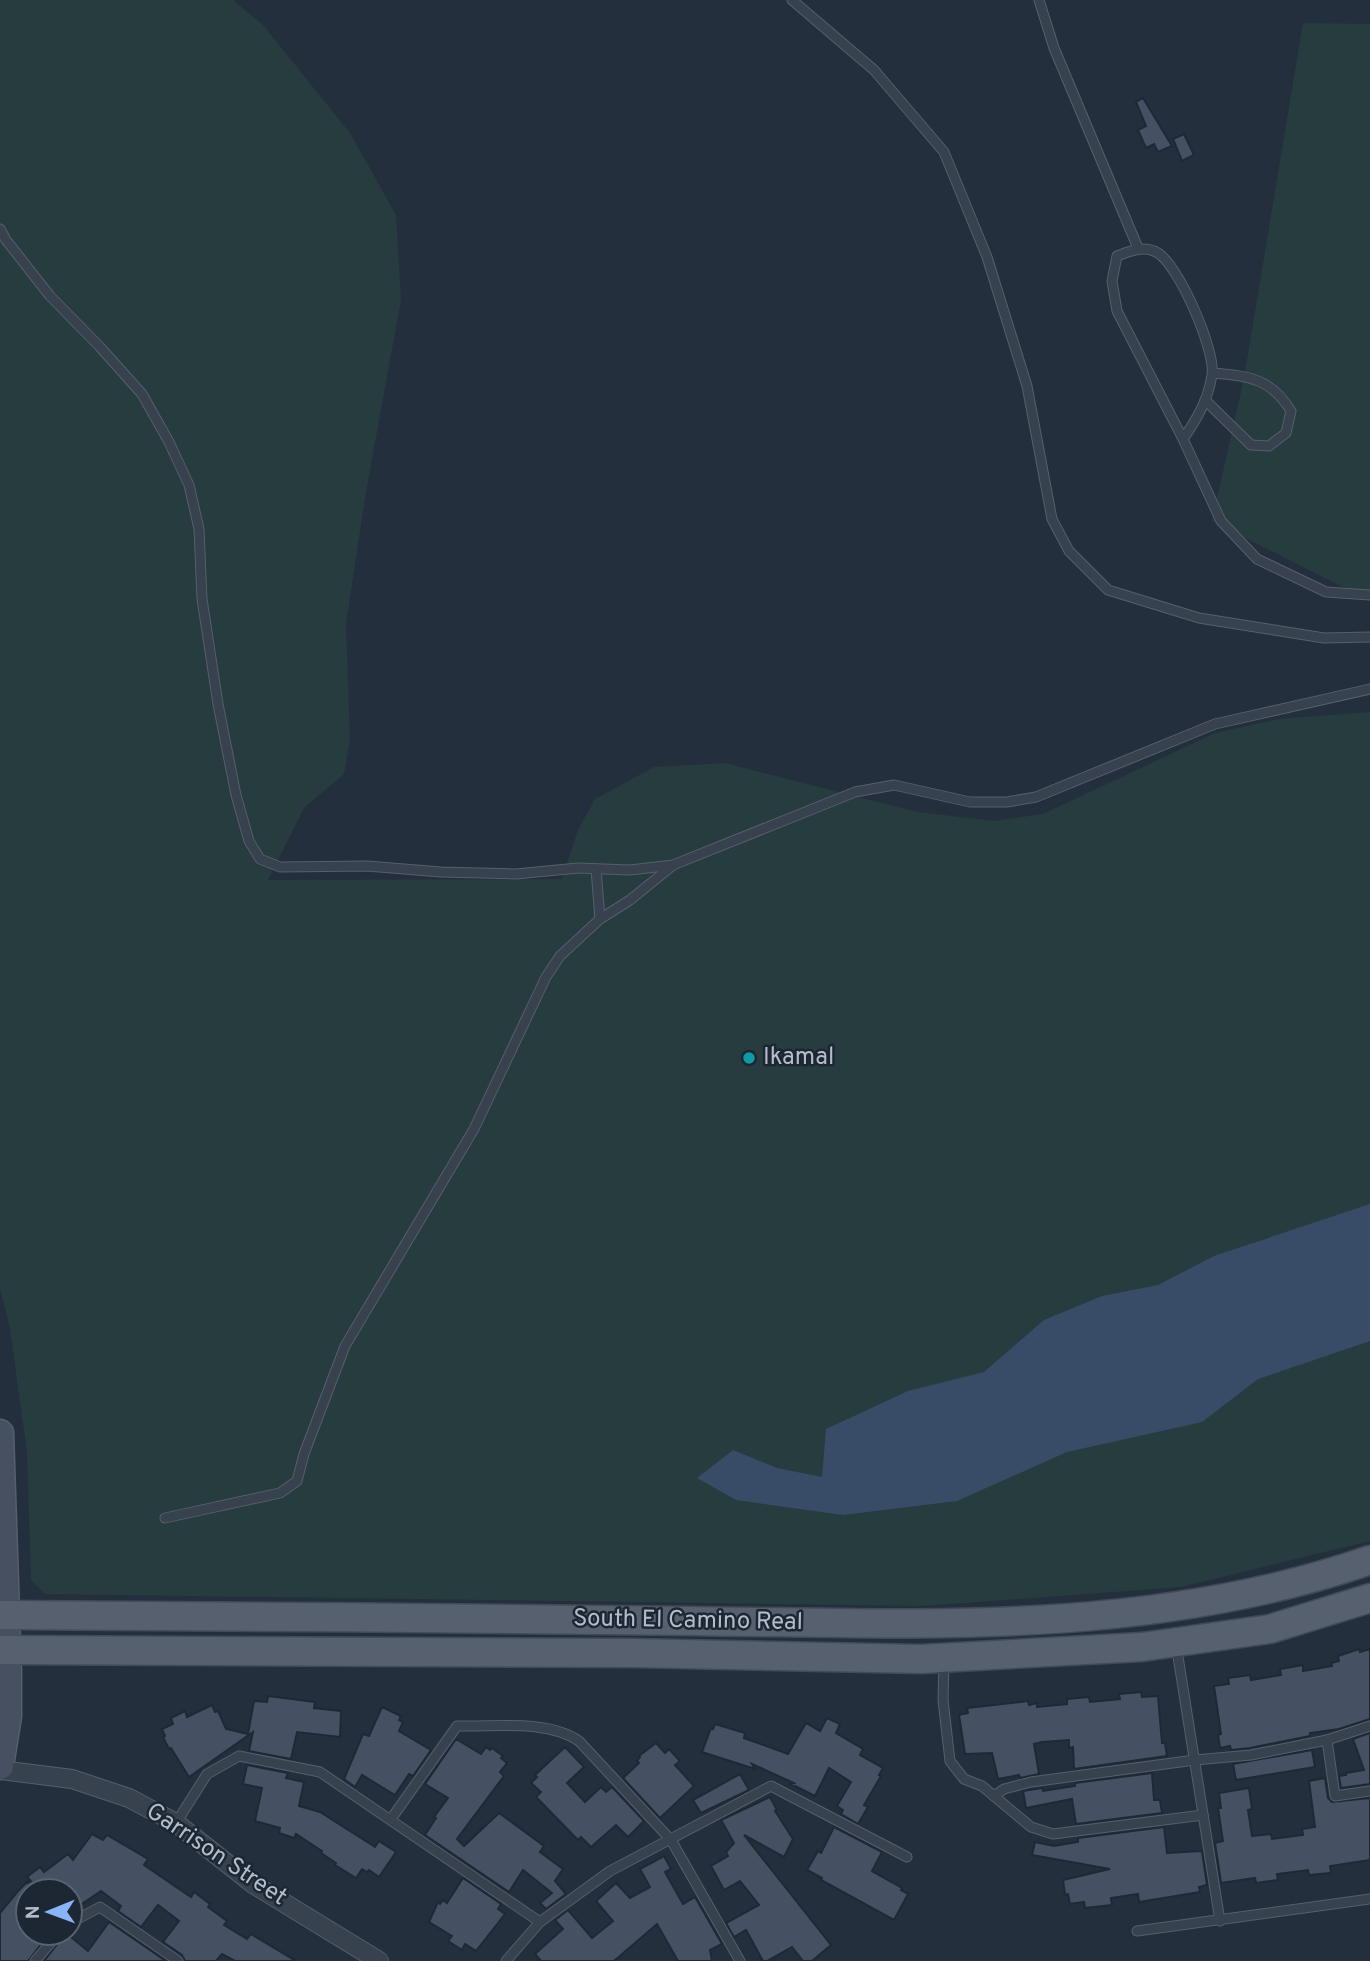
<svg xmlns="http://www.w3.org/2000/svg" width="1370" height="1961" viewBox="0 0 1370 1961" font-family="Overpass,sans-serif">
	<rect width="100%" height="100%" fill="#242f3e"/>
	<g fill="#263c3f">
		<polygon points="0,0 233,0 263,25 350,133 396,215 401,300 366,492 346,624 350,739 344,774 304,808 268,880 562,879 578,830 595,799 654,767 725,763 918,812 994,821 1043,814 1215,733 1279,719 1370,712 1370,1541 1181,1587 923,1606 45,1594 31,1580 27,1452 10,1329 0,1288"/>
		<polygon points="1303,23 1370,24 1370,601 1212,521 1244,378"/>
	</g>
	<polygon fill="#394c67" points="1370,1204 1370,1341 1258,1379 1202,1422 1067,1452 957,1501 843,1515 736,1500 697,1478 733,1450 777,1468 822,1477 826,1429 908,1391 984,1372 1044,1320 1102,1296 1158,1285 1214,1256"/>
	<g fill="#455162" stroke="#1f2835" stroke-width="2">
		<polygon points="1143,98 1172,146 1158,152 1154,144 1146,148 1138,130 1146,126 1136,102"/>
		<polygon points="1184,134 1194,155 1182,161 1173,139"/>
		<polygon points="1359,1649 1360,1652 1370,1649 1370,1719 1339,1729 1310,1733 1310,1736 1250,1748 1231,1750 1230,1746 1220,1748 1218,1735 1221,1734 1214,1686 1229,1684 1228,1678 1250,1675 1251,1680 1281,1675 1280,1669 1303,1665 1303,1671 1332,1666 1331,1663 1339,1661 1338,1656"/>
		<polygon points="1141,1692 1142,1697 1158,1696 1162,1743 1165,1743 1167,1756 1074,1769 1073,1747 1069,1748 1069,1740 1042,1742 1034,1744 1039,1774 1020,1778 1019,1775 998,1779 992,1753 965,1754 959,1715 968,1713 967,1708 1028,1701 1029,1705 1037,1703 1037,1707 1067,1704 1067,1699 1089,1697 1090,1702 1120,1699 1119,1694"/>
		<polygon points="268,1696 315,1702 314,1708 341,1711 340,1737 297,1732 291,1759 249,1751 253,1732 189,1777 171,1748 169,1749 163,1737 165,1736 162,1729 173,1724 171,1718 185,1711 187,1717 212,1705 215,1712 218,1711 226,1729 248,1734 254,1701 267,1702"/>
		<polygon points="382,1707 401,1716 399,1720 403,1722 399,1731 431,1750 413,1776 409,1774 395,1795 362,1775 355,1787 344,1779 363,1734 369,1736"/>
		<polygon points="827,1718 840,1724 836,1733 863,1749 860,1755 883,1768 879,1775 881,1776 864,1805 868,1807 858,1824 841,1814 843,1810 837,1806 851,1782 829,1768 815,1796 791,1784 794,1783 752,1764 755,1769 702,1752 711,1728 713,1729 715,1724 745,1733 744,1738 788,1754 806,1723 820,1731"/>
		<polygon points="1370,1733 1370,1784 1341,1788 1339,1776 1346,1775 1346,1773 1364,1770 1353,1739"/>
		<polygon points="456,1739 481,1754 486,1747 490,1750 492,1748 503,1756 501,1758 507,1763 500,1772 504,1776 457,1839 464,1846 499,1813 544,1846 540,1852 563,1869 555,1881 566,1894 546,1909 540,1903 552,1893 523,1870 509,1892 425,1835 436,1818 434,1817 448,1798 425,1784"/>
		<polygon points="656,1743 665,1753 669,1749 680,1761 675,1765 694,1786 660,1818 623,1778 639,1763 637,1761 640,1757 639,1756"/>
		<polygon points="565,1747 584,1767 567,1783 585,1802 601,1787 606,1792 612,1787 644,1821 628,1837 616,1825 591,1847 581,1837 578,1840 536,1797 541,1792 531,1783 537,1777 535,1775"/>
		<polygon points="1312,1750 1315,1767 1236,1780 1233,1764"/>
		<polygon points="247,1765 288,1773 286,1778 304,1782 299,1806 320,1812 375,1847 379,1841 396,1852 379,1877 369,1870 367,1872 362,1869 356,1878 335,1865 336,1863 321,1853 322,1851 296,1834 294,1838 279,1833 280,1828 255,1821 262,1788 243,1784"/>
		<polygon points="1152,1773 1154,1800 1160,1800 1162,1813 1076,1824 1072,1799 1026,1808 1023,1791 1042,1788 1043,1791 1075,1786 1075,1783"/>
		<polygon points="740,1774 749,1790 701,1813 693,1800"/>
		<polygon points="1325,1778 1328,1798 1332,1802 1370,1798 1370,1860 1330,1866 1331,1873 1309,1875 1308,1870 1277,1874 1278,1880 1256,1883 1255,1878 1221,1883 1215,1843 1223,1841 1218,1808 1221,1808 1219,1793 1249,1788 1252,1809 1248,1810 1252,1836 1271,1834 1272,1839 1303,1835 1302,1829 1315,1827 1309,1781"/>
		<polygon points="770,1797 777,1810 775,1811 793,1839 784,1857 744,1835 831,1945 812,1961 803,1961 792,1947 767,1961 763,1961 746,1930 734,1937 726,1923 759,1905 740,1881 724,1890 711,1866 728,1856 726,1852 734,1843 721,1820"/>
		<polygon points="834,1827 882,1852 872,1871 902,1888 901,1890 908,1894 894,1920 821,1880 822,1878 807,1870 818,1851 821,1853"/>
		<polygon points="1164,1827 1167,1853 1202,1851 1207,1885 1199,1887 1200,1892 1139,1902 1138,1894 1111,1898 1112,1905 1085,1908 1084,1902 1070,1904 1068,1894 1065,1895 1063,1880 1110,1869 1032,1855 1035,1842 1054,1846 1078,1842 1078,1838"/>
		<polygon points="92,1834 103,1840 107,1835 148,1859 144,1865 191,1897 194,1892 210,1904 208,1907 227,1921 224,1925 247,1939 251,1934 296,1961 235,1961 222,1954 216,1961 185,1961 182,1955 163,1942 179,1921 158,1905 141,1927 118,1911 121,1906 101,1891 70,1912 70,1891 28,1891 28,1933 50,1933 28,1961 0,1961 0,1913 18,1891 28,1881 28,1883 31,1881 27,1877 40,1867 44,1872 68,1854 73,1860"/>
		<polygon points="664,1856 671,1869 665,1872 683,1904 695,1897 722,1944 710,1950 712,1961 678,1961 657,1924 614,1961 541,1961 535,1954 563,1929 555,1920 568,1910 592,1938 613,1921 596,1901 616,1883 630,1898 650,1887 640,1869"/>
		<polygon points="463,1878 501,1904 498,1909 505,1914 476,1951 465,1944 462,1950 448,1941 452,1936 429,1922 438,1902 440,1904 443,1900 447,1903"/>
		<polygon points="109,1922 166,1961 44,1961 66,1933 88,1951"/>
	</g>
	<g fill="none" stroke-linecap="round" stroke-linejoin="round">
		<defs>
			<g id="lane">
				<polyline points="792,0 874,70 944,152 987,257 1027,386 1052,519 1069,551 1108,590 1199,618 1324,638 1370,637"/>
				<polyline points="1039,0 1054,48 1138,248"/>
				<polyline points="0,229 6,240 50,296 100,347 142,394 169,442 189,485 199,529 202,599 218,704 236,795 249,841 260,859 280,867 367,866 441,872 516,874 578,868 630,870 673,865 855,792 894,785 970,802 1007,802 1036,797 1215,724 1370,689"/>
				<path d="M 1205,400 L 1251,445 L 1269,446 L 1286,433 L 1291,411 C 1271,378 1248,376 1213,373"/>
				<path d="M 1183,439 C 1197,419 1208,400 1212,375 C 1216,351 1179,266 1158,253 C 1144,245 1130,251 1117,256 L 1112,281 L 1117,311 L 1183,439 L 1221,521 L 1257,559 L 1326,592 L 1370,595"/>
				<polyline points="596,869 600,919"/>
				<polyline points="165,1518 280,1493 297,1481 304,1454 345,1346 474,1129 546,977 560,956 600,919 630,900 672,866"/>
				<polyline points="1176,1644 1220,1921"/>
				<polyline points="944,1660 943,1700 950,1761 964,1779 982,1786 1031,1827 1053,1834 1203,1815"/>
				<polyline points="1370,1726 1327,1740 1335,1796 1370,1791"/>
				<polyline points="994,1796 1004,1789 1031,1782 1195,1760 1251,1755 1327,1740"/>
				<path d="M 391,1819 L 457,1726 C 495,1727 547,1719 579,1741 L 671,1840 L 740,1961"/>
				<polyline points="176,1823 207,1774 239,1756 320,1772 540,1922"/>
				<polyline points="70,1923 100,1907 178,1961"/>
				<polyline points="1137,1931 1370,1899"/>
				<polyline points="35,1961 59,1933"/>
				<polyline points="506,1961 540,1922 610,1871 771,1786 907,1857"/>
			</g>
			<polyline id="street" points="0,1770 72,1779 129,1798 176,1823 253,1884 379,1961"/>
			<polyline id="secondary" points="0,1433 8,1673 8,1716 0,1766"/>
			<g id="primary">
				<path d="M 0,1615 C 231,1616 461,1618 692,1621 C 920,1624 1151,1636 1370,1560"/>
				<polyline points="0,1650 634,1653 921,1659 1142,1647 1270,1629 1370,1598"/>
			</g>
		</defs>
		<use href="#lane" stroke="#565f6c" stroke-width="11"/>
		<use href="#street" stroke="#565f6c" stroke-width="20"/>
		<use href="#secondary" stroke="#565f6c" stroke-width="29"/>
		<use href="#primary" stroke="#414a57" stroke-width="31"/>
		<use href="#lane" stroke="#38414e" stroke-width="9"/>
		<use href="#street" stroke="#38414e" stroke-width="18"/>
		<use href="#secondary" stroke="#465061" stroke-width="26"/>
		<use href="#primary" stroke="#56606e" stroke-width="28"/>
	</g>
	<circle fill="#0f9aa8" stroke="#1d2633" stroke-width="2.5" cx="749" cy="1058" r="7"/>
	<g text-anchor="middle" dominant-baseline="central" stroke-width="5" stroke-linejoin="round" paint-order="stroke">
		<g font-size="24" fill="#b4bcc9" stroke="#1d2633" text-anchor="start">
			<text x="763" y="1058">Ikamal</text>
		</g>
		<g font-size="24" fill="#b4bcc9" stroke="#1d2633">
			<text transform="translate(688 1621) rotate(1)">South El Camino Real</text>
			<text transform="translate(216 1855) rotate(34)">Garrison Street</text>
		</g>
	</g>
	<g transform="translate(49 1912) rotate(269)"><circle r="33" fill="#1d2633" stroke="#59626f" stroke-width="2"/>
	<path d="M0-5L12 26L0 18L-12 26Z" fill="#8ab4f8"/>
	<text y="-10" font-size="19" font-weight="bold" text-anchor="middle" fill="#b4bcc9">N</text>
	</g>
</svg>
